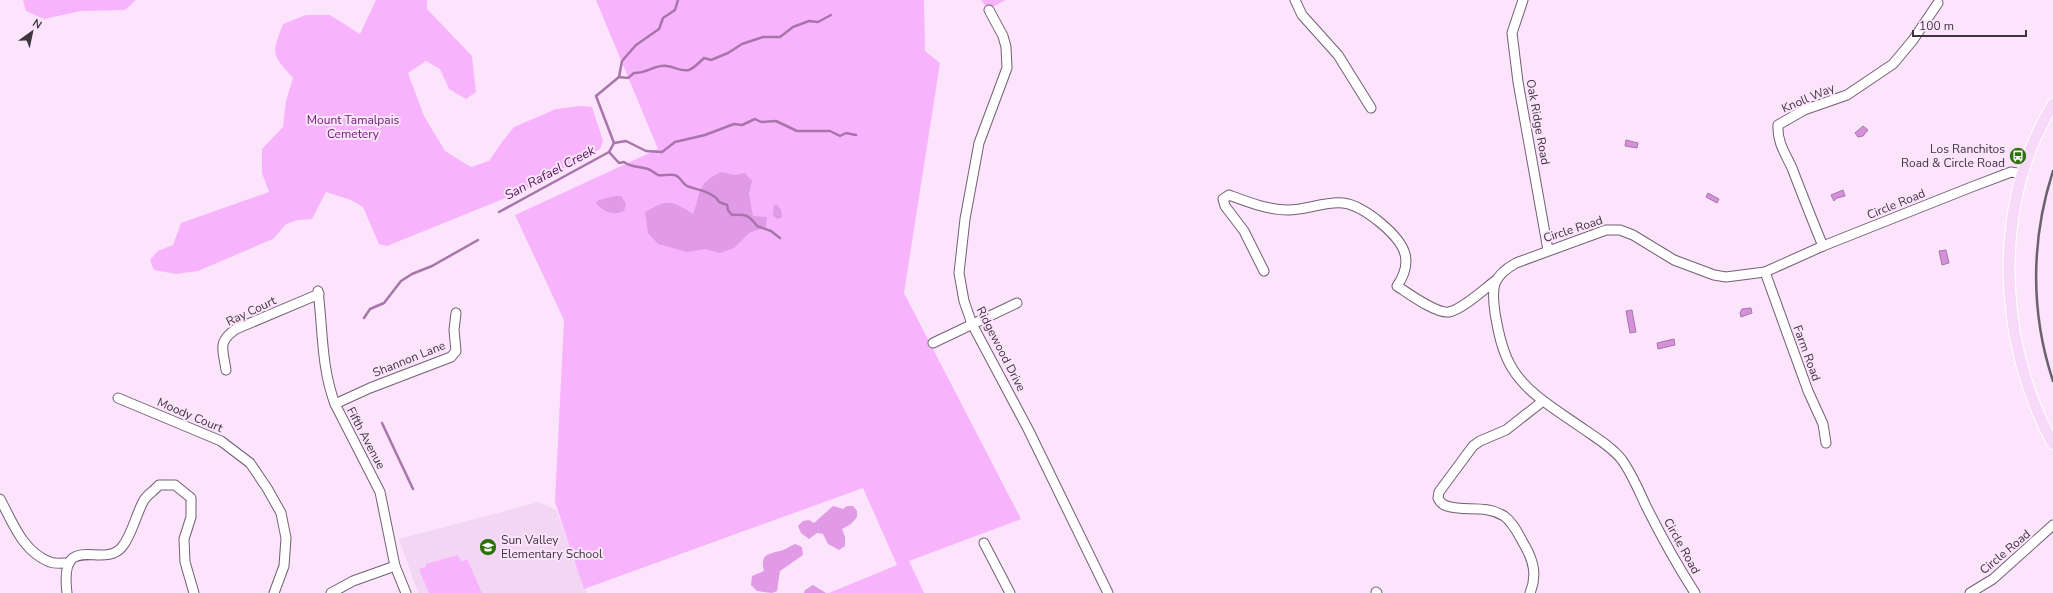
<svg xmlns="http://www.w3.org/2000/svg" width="2053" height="593" viewBox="0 0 2053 593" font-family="'Nunito Sans',sans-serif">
	<rect width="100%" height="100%" fill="#fbe4fc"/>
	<polygon fill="#f3d6f4" points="539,502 556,510 570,546 574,545 587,593 418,593 399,539"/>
	<g fill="#f8b3fd">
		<polygon points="23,0 136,0 125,10 81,11 44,19 26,11"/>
		<path d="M 376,0 L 427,0 L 427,9 L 472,56 L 476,92 L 466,99 L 449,89 L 440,69 L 426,61 L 408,73 L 424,116 L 445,151 L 471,167 L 489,161 L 502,142 L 514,127 L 556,109 L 580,106 L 592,107 L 603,141 L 600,149 L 523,191 L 387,246 L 379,244 L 363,207 L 351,200 L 326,192 L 312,219 L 298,220 L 286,224 L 273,239 L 198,271 L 176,274 L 154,270 L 150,260 L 158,251 L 173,245 L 181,223 L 269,192 L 262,173 L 262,149 L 283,127 L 286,101 L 293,78 C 272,54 271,56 283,24 L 306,15 L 330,15 L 360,34 Z"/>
		<polygon points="596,0 924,0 925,51 940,63 904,293 1021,519 909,561 924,593 829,593 897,565 863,488 584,589 555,502 564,320 515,215 658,149"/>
		<polygon points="981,0 1006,0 988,9"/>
		<polygon points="458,555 461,562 467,559 482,593 429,593 419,569 426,567 426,564"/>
	</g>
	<g fill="#e19be6">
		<path d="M 721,172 L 735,175 L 745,173 L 752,181 L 749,194 L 753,216 L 767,217 L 766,227 L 749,233 L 734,248 L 720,253 L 705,249 L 687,252 L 658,244 L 648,233 L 645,212 C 668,199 671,200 693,214 C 702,191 696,184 721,172 Z"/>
		<path d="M 615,196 L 621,196 L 626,204 L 624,211 C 613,216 603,212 596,203 L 599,200 Z"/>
		<polygon points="774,205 777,205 781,210 782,217 778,219 773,216"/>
		<polygon points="833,506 843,509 847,506 853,506 857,511 857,517 851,524 842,529 845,537 845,546 839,550 828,544 823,534 817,533 809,539 801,533 798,526 803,521 809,520 814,523"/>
		<path d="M 795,544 L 802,547 L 803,555 L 780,571 L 777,591 L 772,593 L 757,591 L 751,585 L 752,576 L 764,571 C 760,555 767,554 780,551 C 785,550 790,546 795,544 Z"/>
		<polygon points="813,585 826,593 804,593 805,590"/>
	</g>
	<g fill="#d590da" stroke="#a875ab">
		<polygon points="1863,126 1868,130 1863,136 1858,137 1855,133"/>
		<polygon points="1626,140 1638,143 1637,148 1625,146"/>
		<polygon points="1843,190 1845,196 1837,198 1834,201 1831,195"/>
		<polygon points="1708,193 1719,199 1717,203 1706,197"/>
		<polygon points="1946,250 1949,263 1942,265 1939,251"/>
		<polygon points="1751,308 1752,313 1741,317 1740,313 1742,309"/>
		<polygon points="1632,310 1636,332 1630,333 1626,311"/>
		<polygon points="1674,339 1675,345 1658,349 1657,343"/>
	</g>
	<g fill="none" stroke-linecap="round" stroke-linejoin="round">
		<g stroke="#a875ab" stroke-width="2.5">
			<path d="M 619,77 L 628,78 L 634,73 C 646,74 655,64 667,66 C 676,67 680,72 689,70 C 694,68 700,62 704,58 L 711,60 L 728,53 L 742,44 L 763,37 L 780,37 L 793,27 L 809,21 L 818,22 L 831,15"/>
			<polyline points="614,143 626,141 646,151 662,152 675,142 705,135 734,124 742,125 755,119 761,122 776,121 797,131 830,131 840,136 846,133 856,135"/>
			<path d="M 609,152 L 619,163 L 624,162 C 632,168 639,166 648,169 C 652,170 654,173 658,175 C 662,176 669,174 674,175 C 681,176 681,183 687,186 C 697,190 714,192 719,202 L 727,205 L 728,210 L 732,215 C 746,214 749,215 757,226 L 771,231 L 780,238"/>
			<polyline points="499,212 609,152 614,143 596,96 619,77 622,61 636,45 659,29 663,18 675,10 678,0"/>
			<polyline points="364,318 370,309 384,303 401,281 412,274 432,266 478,240"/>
			<polyline points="382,423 413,489"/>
		</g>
		<defs>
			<g id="minor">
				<polyline points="1295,0 1302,15 1338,55 1371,108"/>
				<polyline points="1523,0 1512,33 1518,82 1548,250"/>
				<polyline points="989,10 1003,36 1006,47 1007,68 979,143 965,219 959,273 964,301 972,324 1028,429 1108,593"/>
				<path d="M 1823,246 C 1812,220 1802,194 1792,168 C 1785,153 1777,142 1778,125 L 1804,110 L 1847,95 L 1893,64 L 1913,40 L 1938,3"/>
				<path d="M 1264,271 L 1244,231 L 1225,206 L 1223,199 L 1229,195 C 1248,202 1268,210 1288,210 C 1306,210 1326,201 1343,203 C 1363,205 1400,235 1405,254 C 1408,266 1404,276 1397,286 C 1408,293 1436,314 1449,312 C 1463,309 1483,290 1495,281"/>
				<polyline points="1765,272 1808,391 1823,424 1826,443"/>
				<path d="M 318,291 C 323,329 321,367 335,404 L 380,492 L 395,566 L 406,593"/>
				<polyline points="933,343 1017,303"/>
				<path d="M 226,370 C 223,349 217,342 236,329 L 319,294"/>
				<polyline points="118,398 221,441 250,463 267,488 281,513 286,538 284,566 274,593"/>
				<polyline points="335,404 370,388 451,357 456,351 454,330 456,313"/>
				<path d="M 0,499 C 13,523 23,552 50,562 C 55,564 63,563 69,563"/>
				<polyline points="984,543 1010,593"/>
				<polyline points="1376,592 1377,593"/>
				<path d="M 67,593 C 59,529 103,570 122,547 C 132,535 136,514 144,500 C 148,494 155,490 159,485 L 175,485 L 191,498 L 191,517 L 184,539 L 185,562 L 194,593"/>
				<polyline points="331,593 353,581 395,566"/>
				<path d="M 1530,593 C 1537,576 1534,562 1525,546 C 1519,536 1514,523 1504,516 C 1485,504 1465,512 1447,506 C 1442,505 1440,502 1438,498 L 1439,492 L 1473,446 L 1480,441 L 1506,430 L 1543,401"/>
				<path d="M 1695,593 C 1677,565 1661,536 1646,506 C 1639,491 1632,474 1622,460 C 1613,448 1598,439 1585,430 C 1560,412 1528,395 1512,368 C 1502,352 1498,331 1495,313 C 1491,286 1493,276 1516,263 L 1606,230 L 1620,230 L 1633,235 L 1674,260 L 1714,275 L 1726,277 L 1765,272 L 1823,246 L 1969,188 L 2011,172 L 2023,174"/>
				<polyline points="1970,593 1993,579 2053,525"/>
			</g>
			<path id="major" d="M 2053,104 C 1991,207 1998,341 2053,444"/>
		</defs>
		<use href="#minor" stroke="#735f74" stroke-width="11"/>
		<use href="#major" stroke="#fff" stroke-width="13"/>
		<use href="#minor" stroke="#fff" stroke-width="9"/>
		<use href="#major" stroke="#f9d9fa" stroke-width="11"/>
		<path stroke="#6d616e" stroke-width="2.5" d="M 2053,171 C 2031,239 2030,312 2053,381"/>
	</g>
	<defs>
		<symbol id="bus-disc" viewBox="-11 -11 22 22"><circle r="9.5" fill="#2d6f08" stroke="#fbe4fc"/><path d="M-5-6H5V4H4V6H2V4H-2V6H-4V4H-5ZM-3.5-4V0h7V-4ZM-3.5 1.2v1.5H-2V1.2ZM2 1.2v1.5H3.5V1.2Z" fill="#fff"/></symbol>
		<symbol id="school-disc" viewBox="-11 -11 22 22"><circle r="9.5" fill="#2d6f08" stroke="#fbe4fc"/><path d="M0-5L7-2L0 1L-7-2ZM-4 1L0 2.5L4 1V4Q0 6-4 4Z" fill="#fff"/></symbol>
	</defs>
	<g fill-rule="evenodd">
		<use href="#bus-disc" x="2008" y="146" width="20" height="20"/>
		<use href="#school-disc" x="478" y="537" width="20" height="20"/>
	</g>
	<g text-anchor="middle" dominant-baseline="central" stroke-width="4" stroke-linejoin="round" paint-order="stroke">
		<g font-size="12" fill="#3e353e" stroke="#fbe4fc">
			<text transform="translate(1808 98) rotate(-23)">Knoll Way</text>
			<text transform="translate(1538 122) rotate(80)">Oak Ridge Road</text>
			<text transform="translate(1896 204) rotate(-22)">Circle Road</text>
			<text transform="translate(1573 229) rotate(-18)">Circle Road</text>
			<text transform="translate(251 311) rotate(-25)">Ray Court</text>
			<text transform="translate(1001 349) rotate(63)">Ridgewood Drive</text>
			<text transform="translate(1807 353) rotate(70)">Farm Road</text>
			<text transform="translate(409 359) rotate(-22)">Shannon Lane</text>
			<text transform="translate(190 415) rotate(23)">Moody Court</text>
			<text transform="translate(366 438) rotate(62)">Fifth Avenue</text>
			<text transform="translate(1682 546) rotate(61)">Circle Road</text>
			<text transform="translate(2005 552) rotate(-40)">Circle Road</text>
		</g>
		<g font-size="12" fill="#6c1972" stroke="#fbe4fc">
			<text x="353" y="120">Mount Tamalpais<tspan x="353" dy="14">Cemetery</tspan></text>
		</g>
		<g font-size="12" fill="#3e353e" stroke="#fbe4fc" text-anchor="end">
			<text x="2005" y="149">Los Ranchitos<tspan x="2005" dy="14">Road &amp; Circle Road</tspan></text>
			<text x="501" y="540" text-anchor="start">Sun Valley<tspan x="501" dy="14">Elementary School</tspan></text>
		</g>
		<g font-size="13" font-style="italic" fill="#521457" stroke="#fbe4fc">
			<text transform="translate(550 173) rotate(-28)">San Rafael Creek</text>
		</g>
	</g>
	<g transform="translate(32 32) rotate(33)" stroke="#fbe4fc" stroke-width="3" paint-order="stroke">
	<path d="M0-3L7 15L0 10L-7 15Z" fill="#3e353e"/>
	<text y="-6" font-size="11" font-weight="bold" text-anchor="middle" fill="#3e353e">N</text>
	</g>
	<path d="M1913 30v6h113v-6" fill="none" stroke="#3e353e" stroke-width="2"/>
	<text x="1919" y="30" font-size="12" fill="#3e353e" stroke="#fbe4fc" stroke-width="3" paint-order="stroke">100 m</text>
</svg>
